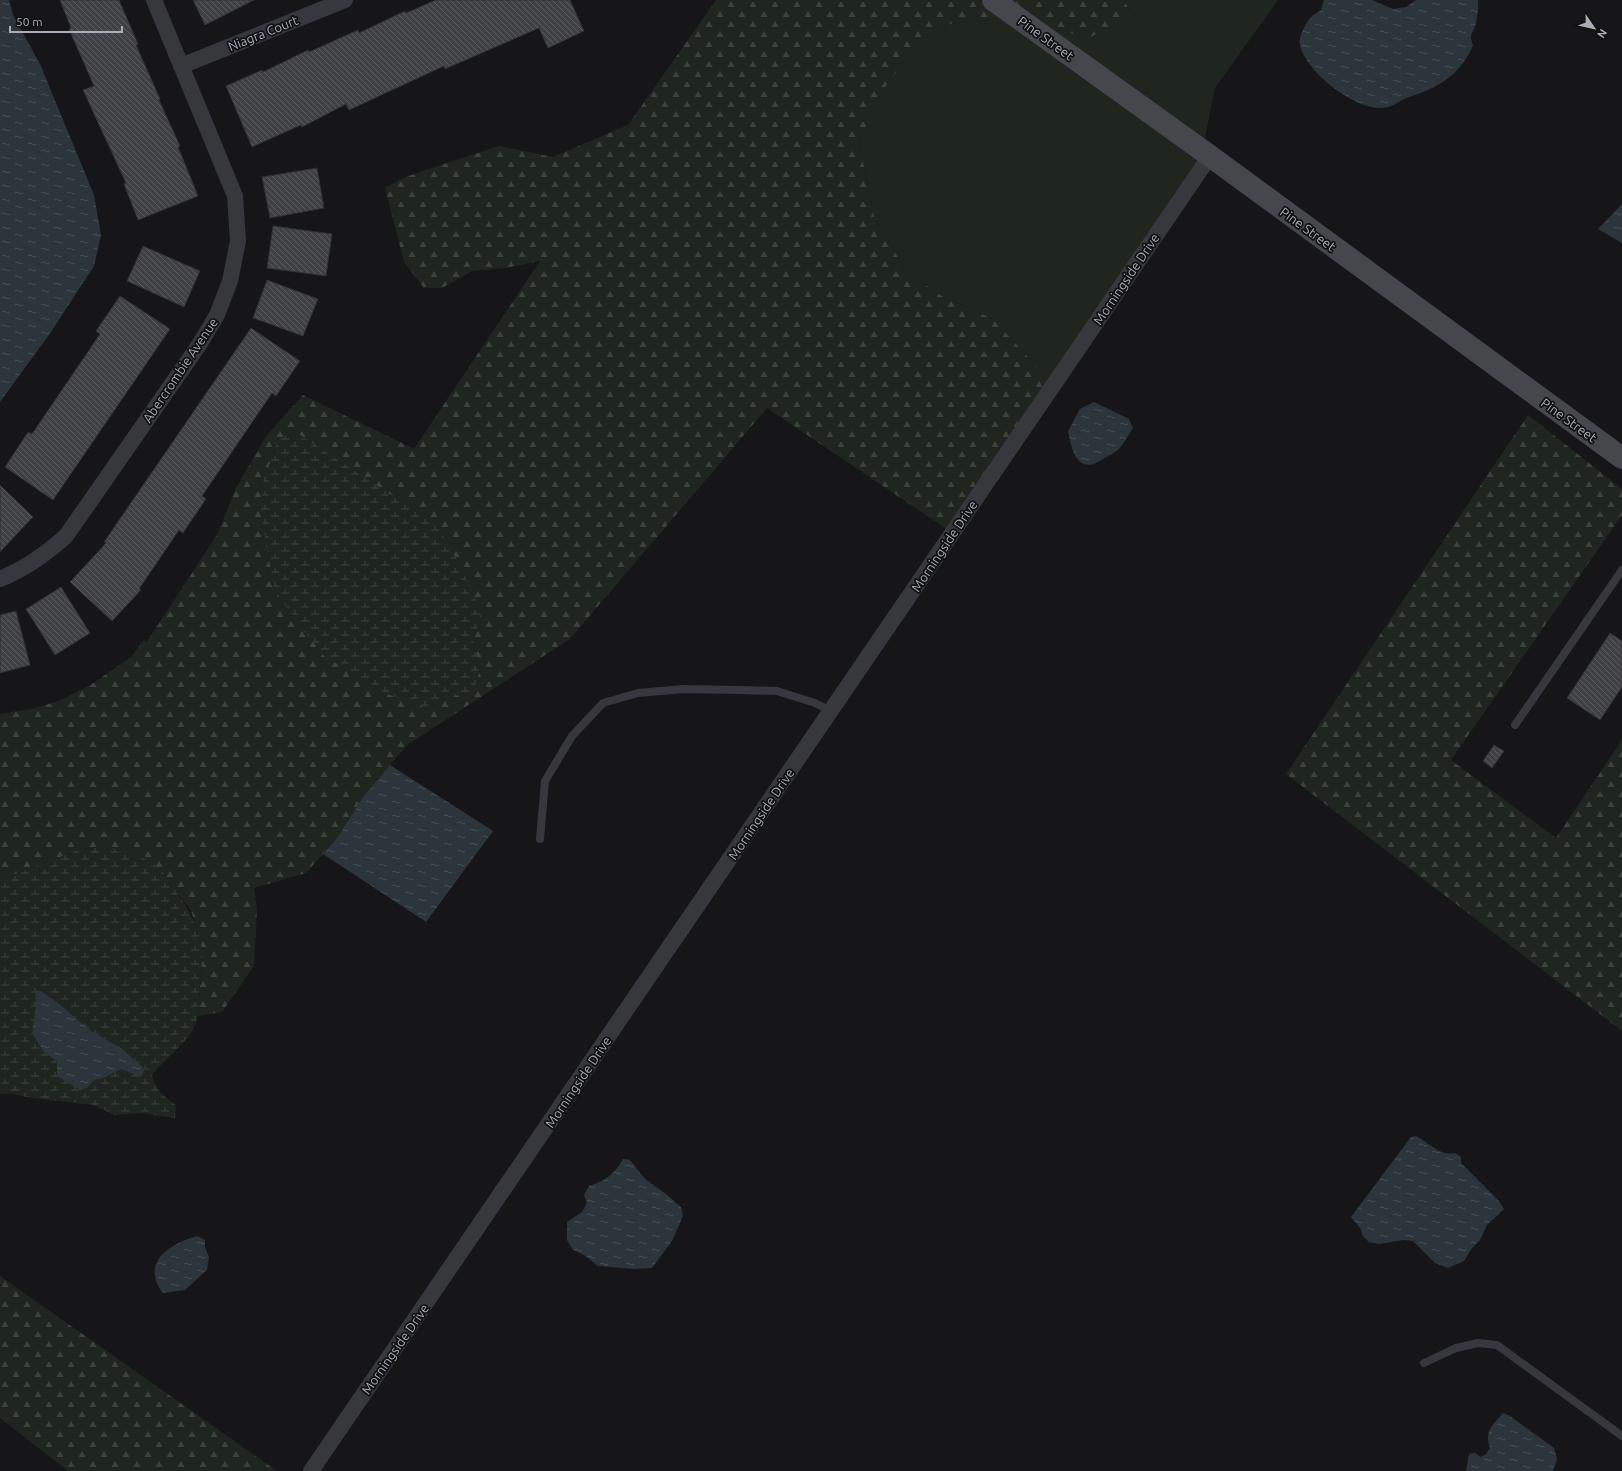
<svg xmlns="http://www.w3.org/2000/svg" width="1622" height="1471" viewBox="0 0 1622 1471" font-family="Ubuntu,sans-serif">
	<defs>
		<pattern id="forest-firs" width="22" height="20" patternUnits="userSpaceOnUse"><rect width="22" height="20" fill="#1e261f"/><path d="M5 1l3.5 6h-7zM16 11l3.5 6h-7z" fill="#3c433d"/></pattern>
		<pattern id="wetland-marsh" width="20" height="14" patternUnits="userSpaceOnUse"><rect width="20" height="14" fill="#1e261f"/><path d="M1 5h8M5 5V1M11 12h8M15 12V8" fill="none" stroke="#3c433d"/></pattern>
		<pattern id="water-ripples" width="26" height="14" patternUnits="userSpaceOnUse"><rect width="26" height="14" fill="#2c353c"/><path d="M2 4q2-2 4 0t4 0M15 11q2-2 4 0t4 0" fill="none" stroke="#485056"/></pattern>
		<pattern id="building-back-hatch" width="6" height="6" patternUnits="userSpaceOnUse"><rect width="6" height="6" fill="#404145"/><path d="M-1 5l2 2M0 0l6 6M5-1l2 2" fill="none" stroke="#595a5e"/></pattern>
	</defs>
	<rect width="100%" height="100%" fill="#161618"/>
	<g fill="#1e261f">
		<polygon points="1124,0 1278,0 1215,88 1204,143 1046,29 1131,13"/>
		<polygon points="985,20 1013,24 1200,159 1052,383 993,319 942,296 907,273 874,216 859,142 881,93 914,48 952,23"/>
	</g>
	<g fill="url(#forest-firs)" fill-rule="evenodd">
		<path d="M 716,0 L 980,0 L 1013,24 L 985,20 L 952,23 L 914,48 L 881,93 L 859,142 L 874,216 L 907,273 L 942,296 L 993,319 L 1052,383 L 951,532 L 767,408 L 570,639 L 407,745 L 363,797 L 337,838 L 306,873 L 254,888 L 257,909 L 254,966 L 222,1012 L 198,1016 L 202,952 L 198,932 L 191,911 L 161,870 L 134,854 L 97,848 L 81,849 L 0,880 L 0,714 L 36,708 L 61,700 L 89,686 L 131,657 L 144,640 L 146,643 L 217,535 L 236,488 L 267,435 L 303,395 L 414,449 L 540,261 L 505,268 L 472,271 L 442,288 L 424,288 L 404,262 L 385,188 L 405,177 L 499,146 L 553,157 L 628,125 ZM 276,449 L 481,620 L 473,641 L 480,671 L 447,698 L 424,707 L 273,453 Z"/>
		<polygon points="1006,0 1124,0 1131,14 1091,37 1046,29"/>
		<polygon points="1528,415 1622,489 1622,515 1451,760 1556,838 1622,740 1622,1031 1286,774"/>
		<polygon points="0,1276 277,1471 68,1471 0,1418"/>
	</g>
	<g fill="url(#wetland-marsh)" fill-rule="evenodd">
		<polygon points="289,434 300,435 437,525 460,565 475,598 481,620 473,641 480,671 472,692 447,698 424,707 387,694 324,656 304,631 275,591 260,509 264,477 276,449 275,442"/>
		<path d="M 97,848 C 120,848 143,854 161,870 C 169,878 174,888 180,897 C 192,915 199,929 202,950 C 203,960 200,973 200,983 C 199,997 200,1012 195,1025 C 189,1042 163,1060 152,1075 C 155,1089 165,1098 176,1105 L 175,1118 L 140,1113 L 115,1115 L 93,1105 L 32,1098 L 8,1093 L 0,1094 L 0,880 L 81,849 ZM 36,989 L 43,992 L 58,1003 L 91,1031 L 121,1048 L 145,1069 L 140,1076 L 121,1069 L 104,1078 L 94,1080 L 87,1087 L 43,1051 L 32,1033 L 36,1005 Z"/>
	</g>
	<g fill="url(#water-ripples)">
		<polygon points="0,0 9,0 13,15 40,64 94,195 101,235 94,266 51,332 0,402"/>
		<path d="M 1324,0 L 1372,0 L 1393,9 L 1406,7 L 1416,0 L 1478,0 C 1479,8 1477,16 1476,23 C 1474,33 1468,33 1473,45 C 1462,71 1445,84 1418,94 C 1414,95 1409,97 1404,99 C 1395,104 1391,108 1379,108 C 1352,107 1306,72 1300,45 C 1298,38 1306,22 1311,17 C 1314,14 1318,12 1321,10 Z"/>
		<polygon points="1622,204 1622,243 1598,229"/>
		<path d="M 1094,402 L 1129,419 L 1133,428 C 1128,435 1124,443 1119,449 C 1115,453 1108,456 1103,459 C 1078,476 1072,452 1068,431 L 1080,409 Z"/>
		<polygon points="390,765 493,831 426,922 323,854 337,838 363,797"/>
		<polygon points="35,989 43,992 58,1003 91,1031 121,1048 145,1069 141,1077 121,1069 104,1078 94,1080 87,1088 80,1090 57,1076 57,1062 43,1051 32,1033 36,1005"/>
		<path d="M 1416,1136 C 1428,1142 1441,1157 1455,1153 L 1461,1157 L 1461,1163 L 1499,1201 L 1504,1209 L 1487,1225 L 1480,1240 L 1472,1248 L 1464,1261 L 1448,1268 L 1435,1263 L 1413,1241 L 1403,1240 L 1379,1244 L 1369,1242 L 1363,1236 L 1360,1228 L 1351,1217 L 1411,1137 Z"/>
		<path d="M 623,1159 L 630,1160 L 645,1179 L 666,1194 L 681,1207 L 683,1216 L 672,1241 L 652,1268 L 634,1269 L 598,1266 L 584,1255 L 573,1250 L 567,1240 L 567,1222 L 582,1212 L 587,1203 L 584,1195 L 589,1186 C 605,1181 615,1174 623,1159 Z"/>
		<path d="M 197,1236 L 205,1240 L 205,1247 L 209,1257 L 207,1270 L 185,1290 L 163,1293 C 140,1263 169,1244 197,1236 Z"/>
		<path d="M 1503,1413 L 1510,1416 L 1554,1448 L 1557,1459 L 1553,1471 L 1466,1471 L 1469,1454 L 1475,1453 L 1481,1457 L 1486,1454 L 1490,1448 C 1484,1431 1492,1426 1503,1413 Z"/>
	</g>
	<g fill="url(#building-back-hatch)" stroke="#303034">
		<polygon points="60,0 119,0 138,44 136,45 160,99 159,100 180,146 178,147 198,196 138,220 124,184 126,183 83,90 94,86 69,29 71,28"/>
		<polygon points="193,0 254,0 205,25"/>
		<polygon points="436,0 570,0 584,31 548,48 539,28 445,69 444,66 349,110 346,104 302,127 301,125 252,147 226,86 262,70 263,72 308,50 309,52 358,30 359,33 405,11 406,13"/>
		<polygon points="317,168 324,208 270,218 262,177"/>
		<polygon points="273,226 332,234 326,276 267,268"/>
		<polygon points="143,246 200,271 184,307 127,281"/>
		<polygon points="267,280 318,299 303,336 253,318"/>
		<polygon points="120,296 170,329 53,500 5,467 28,432 32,434 100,334 96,331"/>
		<polygon points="251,328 300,361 276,396 272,393 202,496 206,499 183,533 179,530 139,589 141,590 112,621 70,582 106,543 104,542"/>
		<polygon points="0,485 33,517 0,552"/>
		<polygon points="61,587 90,633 55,655 26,609"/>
		<polygon points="16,611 30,665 0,673 0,615"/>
		<polygon points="1610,633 1622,641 1622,687 1600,720 1567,698"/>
		<polygon points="1494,745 1504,751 1492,768 1483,761"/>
	</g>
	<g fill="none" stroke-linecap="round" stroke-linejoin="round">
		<g stroke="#37383d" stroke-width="8">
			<polyline points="1515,725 1622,570"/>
			<polyline points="540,839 545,781 572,736 603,703 638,693 683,689 738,690 777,691 815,703 831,711"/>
			<polyline points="1424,1363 1456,1348 1478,1343 1497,1345 1622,1436"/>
		</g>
		<g stroke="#37383d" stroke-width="16">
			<polyline points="181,66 345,0"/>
			<path d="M 0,579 C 25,569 46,554 66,536 L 199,345 L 217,315 L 230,281 L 238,241 L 235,196 L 154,0"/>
			<polyline points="311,1471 1210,156"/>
		</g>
		<polyline stroke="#45474d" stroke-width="22" points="993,0 1210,156 1622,458"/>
	</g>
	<g text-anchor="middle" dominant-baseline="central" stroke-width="3.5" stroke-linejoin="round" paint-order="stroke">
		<g font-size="13" fill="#a8adb8" stroke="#111113">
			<text transform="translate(263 33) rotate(-22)">Niagra Court</text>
			<text transform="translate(1046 38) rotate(36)">Pine Street</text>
			<text transform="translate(1308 229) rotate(36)">Pine Street</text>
			<text transform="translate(1126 279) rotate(-56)">Morningside Drive</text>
			<text transform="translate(180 370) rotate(-56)">Abercrombie Avenue</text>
			<text transform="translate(1569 420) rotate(36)">Pine Street</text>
			<text transform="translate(944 546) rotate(-56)">Morningside Drive</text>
			<text transform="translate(761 814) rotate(-56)">Morningside Drive</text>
			<text transform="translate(578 1082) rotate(-56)">Morningside Drive</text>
			<text transform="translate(395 1349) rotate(-55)">Morningside Drive</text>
		</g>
	</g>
	<g transform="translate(1594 28) rotate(124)" stroke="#111113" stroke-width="3" paint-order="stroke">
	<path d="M0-3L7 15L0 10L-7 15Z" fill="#a8adb8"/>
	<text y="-6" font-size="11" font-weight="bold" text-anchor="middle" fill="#a8adb8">N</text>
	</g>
	<path d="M10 26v6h112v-6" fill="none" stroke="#a8adb8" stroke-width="2"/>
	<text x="16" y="26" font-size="12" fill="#a8adb8" stroke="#111113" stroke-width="3" paint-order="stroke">50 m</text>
</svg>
